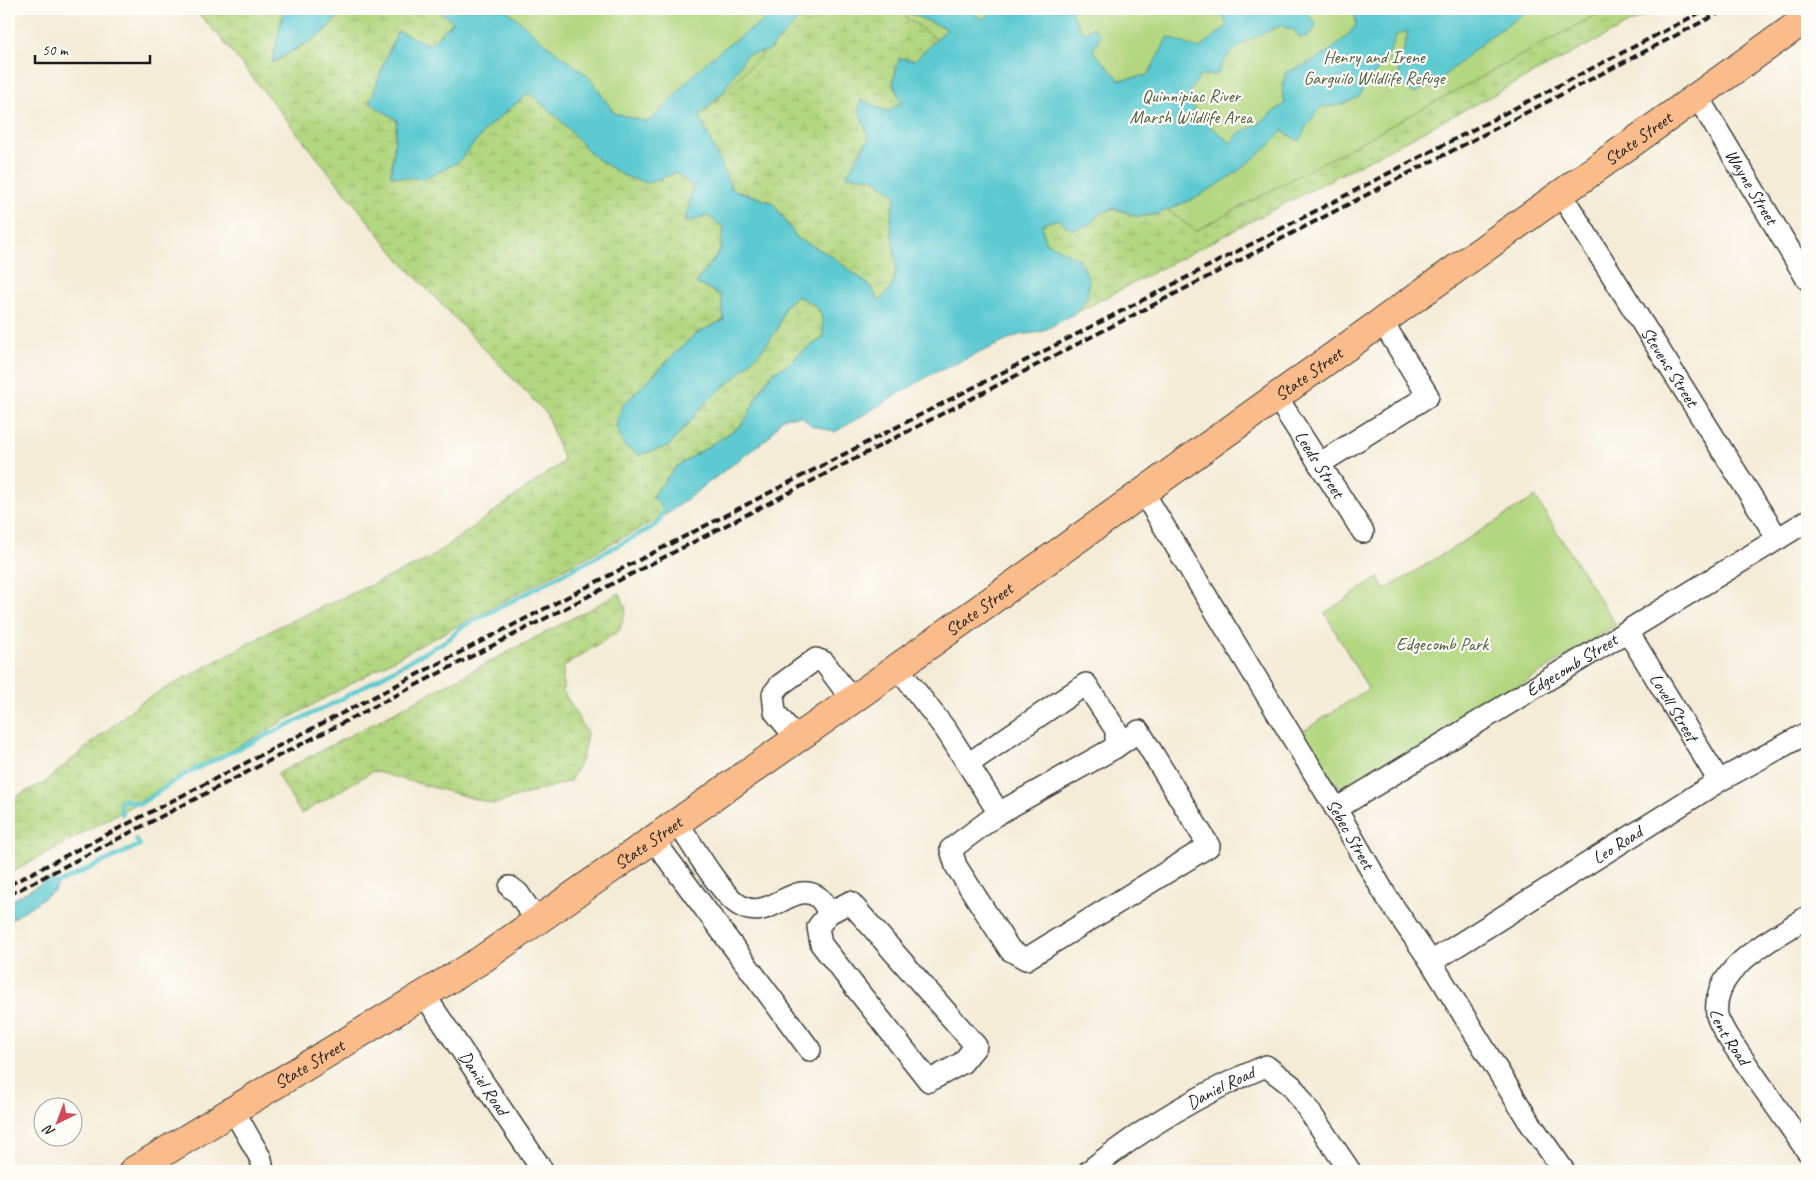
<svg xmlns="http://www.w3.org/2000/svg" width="1816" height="1180" viewBox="0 0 1816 1180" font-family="Caveat,sans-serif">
	<defs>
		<pattern id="wetland-marsh" width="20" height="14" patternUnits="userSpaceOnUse" patternTransform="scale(1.25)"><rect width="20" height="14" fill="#b3d780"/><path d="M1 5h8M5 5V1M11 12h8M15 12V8" fill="none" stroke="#99b86e"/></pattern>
	</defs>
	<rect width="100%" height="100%" fill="#fdfcf7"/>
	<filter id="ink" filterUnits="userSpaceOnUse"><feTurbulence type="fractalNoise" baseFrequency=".02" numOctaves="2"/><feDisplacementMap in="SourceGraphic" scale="10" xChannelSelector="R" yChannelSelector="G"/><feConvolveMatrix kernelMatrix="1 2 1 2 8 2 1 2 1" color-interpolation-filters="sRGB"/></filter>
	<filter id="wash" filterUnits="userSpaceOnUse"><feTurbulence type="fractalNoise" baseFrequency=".0096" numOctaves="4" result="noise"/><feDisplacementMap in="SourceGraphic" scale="20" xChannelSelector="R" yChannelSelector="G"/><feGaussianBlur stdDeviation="1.12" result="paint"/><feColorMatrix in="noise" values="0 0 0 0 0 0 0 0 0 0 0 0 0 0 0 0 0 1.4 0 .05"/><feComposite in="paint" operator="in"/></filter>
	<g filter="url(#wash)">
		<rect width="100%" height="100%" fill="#f4ecd7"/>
		<g fill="url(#wetland-marsh)" stroke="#687a4e">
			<path d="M 194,9 L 284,9 L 273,63 L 323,33 L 344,9 L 438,9 L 454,21 L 429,45 L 397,120 L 391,176 L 457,163 L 491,124 L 529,93 L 557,117 L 648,183 L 676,172 L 693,185 L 685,223 L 707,215 L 724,228 L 720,251 L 696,283 L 721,295 L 724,320 L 695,334 L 622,406 L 669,446 L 708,400 L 738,375 L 777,330 L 785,306 L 796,296 C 821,306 823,312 823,338 L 801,352 L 791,363 L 773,373 L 757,395 L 747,418 L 739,427 L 676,467 L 652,496 L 667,514 L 395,659 L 9,874 L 9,800 L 45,782 L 141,702 L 284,624 L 429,559 L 564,461 L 546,413 L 403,264 L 219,36 Z"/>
			<path d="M 804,9 L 899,9 L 947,29 L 893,82 L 901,102 L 888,112 L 854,159 L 873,178 L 896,195 C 894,203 891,213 891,222 C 891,254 909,274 879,301 L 869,285 L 830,255 L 797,238 L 773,203 L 732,189 L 699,115 Z"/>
			<path d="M 1530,9 L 1657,9 L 1076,313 L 1087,298 L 1080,260 L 1045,242 L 1042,224 L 1057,219 L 1089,225 C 1108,204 1115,208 1139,217 Z"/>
			<polygon points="620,593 626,609 620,630 563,667 563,691 587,733 582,759 570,781 494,804 373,771 301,814 277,774"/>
		</g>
		<g fill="#b3d780" stroke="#687a4e">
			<polygon points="463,9 807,9 645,172"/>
			<polygon points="895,9 1607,9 1196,231"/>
			<path d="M 1535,497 L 1616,625 L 1374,778 C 1365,782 1354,789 1344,788 C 1330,785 1310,745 1302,732 L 1368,689 L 1325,613 L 1379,577 L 1385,590 Z"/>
		</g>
		<g fill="#5dcad1" stroke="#3c7376">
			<polygon points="284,9 344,9 323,33 272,63"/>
			<path d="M 438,9 L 506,9 L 541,40 L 589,77 L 614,113 L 648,122 C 667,107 679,88 696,72 C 716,52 740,36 764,21 L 748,9 L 804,9 L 793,25 L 768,51 L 746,55 L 723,92 L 699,115 L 732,189 L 773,203 L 797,238 L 830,255 L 869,285 L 879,301 C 908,276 891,253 891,222 C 891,213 894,203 896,195 L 873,178 L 846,176 L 869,138 L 859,110 L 861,100 L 888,112 L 901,103 L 893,82 L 899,58 L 915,60 L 947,29 L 899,9 L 970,9 L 970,12 L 983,19 L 993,9 L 1075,9 L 1071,13 L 1083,33 L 1093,27 L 1100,35 L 1093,51 L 1120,80 L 1148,75 L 1168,37 L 1198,49 L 1227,26 L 1221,9 L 1305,9 L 1316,25 L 1309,36 L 1300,38 L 1294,30 L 1280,26 C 1255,37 1227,46 1218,74 L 1200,76 L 1189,93 L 1196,115 L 1231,143 L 1240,132 L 1257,125 L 1285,103 L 1282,90 L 1286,72 C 1313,64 1339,48 1356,25 L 1355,16 L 1365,9 L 1530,9 L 1488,38 L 1437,82 L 1413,94 L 1397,80 L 1408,31 L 1396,35 L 1386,62 L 1368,80 L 1359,97 L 1341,105 L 1321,107 L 1307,125 L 1300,141 L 1282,131 L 1267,148 L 1229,178 L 1195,198 L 1158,214 L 1139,217 L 1115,208 L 1100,213 L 1089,225 L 1073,230 L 1057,219 L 1042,224 L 1045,242 L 1080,260 L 1089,279 L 1087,298 L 1076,313 L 1041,332 L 1019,335 L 930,375 L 835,432 L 811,425 L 801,416 L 782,418 L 769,437 L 667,514 L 652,496 L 676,467 L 739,427 L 747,418 L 757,395 L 773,372 L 791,363 L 801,352 L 823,338 C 824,313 821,305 796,296 L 785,306 L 777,330 L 765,346 L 738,375 L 708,400 L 669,446 L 639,455 L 624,446 L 616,426 L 622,406 L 695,334 L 724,320 L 721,295 L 696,283 L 720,251 L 724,228 L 707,215 L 685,223 L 693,186 L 676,173 L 648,183 L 624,176 L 593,156 L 557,117 L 529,93 L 491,124 L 457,163 L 423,179 L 391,176 L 397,120 L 370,103 L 385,60 L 398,31 L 429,45 L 453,22 Z"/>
			<polygon points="49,879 58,883 55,890 9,921 9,902"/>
		</g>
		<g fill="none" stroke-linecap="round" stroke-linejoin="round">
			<g stroke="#5dcad1" stroke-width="4.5">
				<polyline points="122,814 120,805 122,799 140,804 185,774 336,702 449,639 460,628 649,529 659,522 665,505"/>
				<polyline points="58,883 140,845 136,840"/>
			</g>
		</g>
	</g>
	<g filter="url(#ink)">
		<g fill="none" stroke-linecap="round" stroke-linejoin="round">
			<defs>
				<g id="minor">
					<path id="s1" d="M 1697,96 L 1807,279"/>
					<path id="s2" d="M 1561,194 L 1778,539"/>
					<path id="s3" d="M 1276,396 L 1363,532"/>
					<polyline points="1319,464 1428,396 1382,321"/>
					<path id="s4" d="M 1143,492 L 1336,809 L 1386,896 L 1431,962 L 1528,1120 L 1564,1171"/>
					<path id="s5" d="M 1628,632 L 1719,781"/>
					<polyline points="897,667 946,730 999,813 951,849 956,866 1010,950 1026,959 1209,846 1139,731 1116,747"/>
					<polyline points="796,738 775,712 773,694 780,685 816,659 824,662 852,700"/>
					<polyline points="968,764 1086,684 1116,730 1116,747 999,813"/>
					<path id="s6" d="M 1336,809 L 1807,521"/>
					<path d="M 677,822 C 692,844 719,892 739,905 C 769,924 793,879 818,897 C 823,901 826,908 829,913 L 850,902 L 976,1046 L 962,1063 L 929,1081 L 821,944 L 818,927 L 829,913"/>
					<polyline points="653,839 810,1050"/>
					<polyline points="510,887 518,893 537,921"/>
					<path id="s7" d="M 1807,917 C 1774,939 1711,967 1717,1015 C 1718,1021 1724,1030 1727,1036 L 1807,1151"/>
					<path id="s8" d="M 1431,962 L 1719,781 L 1807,733"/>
					<path id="s9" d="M 425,996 L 543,1171"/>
					<polyline points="234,1111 261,1159 263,1171"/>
					<path id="s10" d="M 1089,1171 C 1143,1128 1203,1092 1266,1066 L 1292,1086 L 1350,1171"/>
				</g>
				<g id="major">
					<path id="s11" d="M 133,1171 L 481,960 L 852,700 L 1807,18"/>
				</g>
			</defs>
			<use href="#minor" stroke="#3c3b38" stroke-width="24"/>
			<use href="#major" stroke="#3c3b38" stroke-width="30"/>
			<use href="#minor" stroke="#fff" stroke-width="21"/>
			<use href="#major" stroke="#fabc8b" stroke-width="28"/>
			<g stroke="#1c1c1c" stroke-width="4" stroke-dasharray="8 4" stroke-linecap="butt">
				<polyline points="9,885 1707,9"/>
				<polyline points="9,895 1727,9"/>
			</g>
		</g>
	</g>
	<g text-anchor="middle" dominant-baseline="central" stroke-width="4.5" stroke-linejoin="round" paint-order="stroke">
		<g font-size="18" fill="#515d3f" stroke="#fdfcf7">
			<text x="1374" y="57">Henry and Irene<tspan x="1374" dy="21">Garguilo Wildlife Refuge</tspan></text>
			<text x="1191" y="96">Quinnipiac River<tspan x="1191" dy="21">Marsh Wildlife Area</tspan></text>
			<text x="1442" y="644">Edgecomb Park</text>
		</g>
		<g font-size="18" fill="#1c1c1c" stroke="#fdfcf7">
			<text stroke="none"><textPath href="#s11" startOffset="1826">State Street</textPath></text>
			<text stroke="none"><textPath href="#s1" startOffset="106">Wayne Street</textPath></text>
			<text stroke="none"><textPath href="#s2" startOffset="204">Stevens Street</textPath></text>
			<text stroke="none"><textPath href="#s11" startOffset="1421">State Street</textPath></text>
			<text stroke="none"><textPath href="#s3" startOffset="81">Leeds Street</textPath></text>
			<text stroke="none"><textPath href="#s11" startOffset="1016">State Street</textPath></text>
			<text stroke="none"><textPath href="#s6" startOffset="276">Edgecomb Street</textPath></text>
			<text stroke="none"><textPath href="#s5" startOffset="88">Lovell Street</textPath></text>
			<text stroke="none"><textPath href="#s4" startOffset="400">Sebec Street</textPath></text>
			<text stroke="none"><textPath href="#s11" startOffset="611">State Street</textPath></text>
			<text stroke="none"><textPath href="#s8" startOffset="220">Leo Road</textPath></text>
			<text stroke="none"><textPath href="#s7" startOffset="166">Lent Road</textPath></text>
			<text stroke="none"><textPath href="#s11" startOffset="206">State Street</textPath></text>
			<text stroke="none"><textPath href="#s9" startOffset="105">Daniel Road</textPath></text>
			<text stroke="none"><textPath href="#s10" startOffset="156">Daniel Road</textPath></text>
		</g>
	</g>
	<rect width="1816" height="1180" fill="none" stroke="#fdfcf7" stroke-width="30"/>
	<g transform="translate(58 1122) rotate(222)"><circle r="24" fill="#fdfcf7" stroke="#a3a29f"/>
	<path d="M0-4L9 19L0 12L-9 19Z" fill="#d1495b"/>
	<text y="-8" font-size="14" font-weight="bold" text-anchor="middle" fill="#1c1c1c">N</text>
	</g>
	<path d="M35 55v8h115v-8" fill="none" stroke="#1c1c1c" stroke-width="2.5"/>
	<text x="42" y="55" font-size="15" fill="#1c1c1c" stroke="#fdfcf7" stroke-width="4" paint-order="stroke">50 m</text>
</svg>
